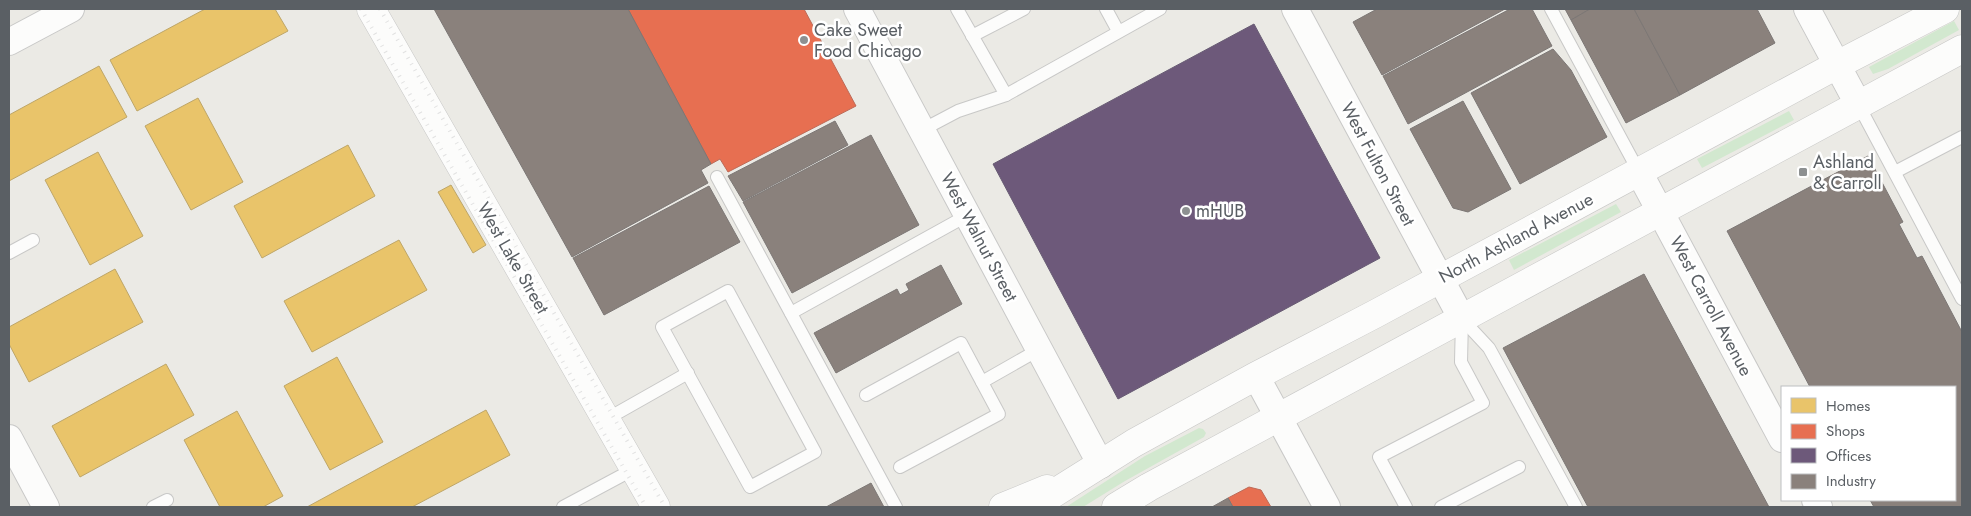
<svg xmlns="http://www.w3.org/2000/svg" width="1971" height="516" viewBox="0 0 1971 516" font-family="Jost,sans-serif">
	<rect width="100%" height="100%" fill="#ebeae5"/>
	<g fill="#d2e8cf">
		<polygon points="1954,21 1959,30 1888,69 1873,74 1869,67"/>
		<polygon points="1789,111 1794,120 1702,168 1697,159"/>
		<polygon points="1616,204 1621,212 1514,270 1509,260"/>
		<polygon points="1199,428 1203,429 1206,433 1204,437 1125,481 1083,507 1066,507 1145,456"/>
	</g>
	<g fill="#e9c46a" stroke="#bea668">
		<polygon points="205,9 275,9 288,31 137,111 110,60"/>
		<polygon points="99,66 127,117 9,181 9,115"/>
		<polygon points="198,98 243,182 191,210 145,126"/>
		<polygon points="348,145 375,196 262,258 234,206"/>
		<polygon points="98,152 143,236 90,265 45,180"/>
		<polygon points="451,185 486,245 473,253 438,192"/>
		<polygon points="399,240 427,290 312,352 284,301"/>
		<polygon points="115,269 143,322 29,382 9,344 9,327"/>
		<polygon points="337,357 383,442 330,470 284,386"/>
		<polygon points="166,364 194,415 80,477 52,426"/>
		<polygon points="486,410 510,455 412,507 307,507"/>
		<polygon points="237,411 283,496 263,507 220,507 184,440"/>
	</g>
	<g fill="#e76f51" stroke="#bd6a57">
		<polygon points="628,9 804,9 856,106 728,172 720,159 711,164"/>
		<polygon points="1249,487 1261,490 1271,507 1233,507 1228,498"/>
	</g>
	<polygon fill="#6d597a" stroke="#675b73" points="1254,24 1380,258 1118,399 993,164"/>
	<g fill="#8a817c" stroke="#7c7775">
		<polygon points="434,9 628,9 711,164 701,170 708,183 572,257"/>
		<polygon points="1377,9 1505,9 1382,75 1353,22"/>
		<polygon points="1510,9 1532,9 1552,46 1408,124 1383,76"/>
		<polygon points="1565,9 1590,9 1571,20"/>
		<polygon points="1590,9 1634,9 1680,95 1626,123 1571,20"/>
		<polygon points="1634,9 1757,9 1775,43 1680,95"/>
		<polygon points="1553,49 1571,70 1607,137 1520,184 1471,93"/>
		<polygon points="1463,101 1511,189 1468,212 1453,208 1410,129"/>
		<polygon points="835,121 848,145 743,201 728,176"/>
		<polygon points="871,135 919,225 792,293 743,202"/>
		<polygon points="1868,156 1903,222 1899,224 1917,258 1922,256 1962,332 1962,507 1874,507 1870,500 1955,500 1955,387 1810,387 1727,231"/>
		<polygon points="709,186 740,242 604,315 573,258"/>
		<polygon points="941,265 962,304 836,373 814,333 897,289 900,295 909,290 906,284"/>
		<polygon points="1644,274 1769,507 1588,507 1503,348"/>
		<polygon points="871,483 884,507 826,507"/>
		<polygon points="1228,498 1233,507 1212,507"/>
	</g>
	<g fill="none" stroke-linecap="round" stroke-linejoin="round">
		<defs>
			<g id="lane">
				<polyline points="957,9 1006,95"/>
				<polyline points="1106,9 1118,31"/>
				<polyline points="1551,9 1639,172"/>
				<polyline points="972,36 1024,9"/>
				<polyline points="1858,104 1962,299"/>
				<polyline points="922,130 958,111 1006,95 1160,9"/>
				<polyline points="1895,172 1962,137"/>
				<polyline points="717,177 896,507"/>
				<polyline points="9,253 33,240"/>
				<polygon points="728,291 815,452 750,487 662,327"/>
				<polyline points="791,313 968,215"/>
				<polyline points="1462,319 1489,348 1576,507"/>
				<polyline points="982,382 1040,349"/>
				<polyline points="866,395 961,343 999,414 900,467"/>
				<polyline points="605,420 688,373"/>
				<polyline points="153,507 167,500"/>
				<polyline points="563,507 634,469"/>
				<polyline points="1406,507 1379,457 1483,403 1461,362 1462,319"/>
				<polyline points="1441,507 1519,467"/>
			</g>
			<g id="street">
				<polyline points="857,9 1101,465"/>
				<polyline points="1295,9 1462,319"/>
				<polyline points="1807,9 1858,104"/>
				<polyline points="9,42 71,9"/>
				<polyline points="1639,172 1782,439"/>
				<polyline points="1256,376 1327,507"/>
				<polyline points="9,438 46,507"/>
				<polyline points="1815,500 1819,507"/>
			</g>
			<g id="secondary">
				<polyline points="371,9 656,507"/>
				<polyline points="1003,507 1047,489"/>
				<polyline points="1032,507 1134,443 1256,376 1375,314 1837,65 1945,9"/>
				<polyline points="1116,507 1149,487 1962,49"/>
			</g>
		</defs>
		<use href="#lane" stroke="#c8c8c7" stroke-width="14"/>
		<use href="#street" stroke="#c8c8c7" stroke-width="28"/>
		<use href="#secondary" stroke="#c7c7c6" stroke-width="29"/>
		<use href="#lane" stroke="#fcfcfb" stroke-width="12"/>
		<use href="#street" stroke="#fcfcfb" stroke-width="26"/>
		<use href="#secondary" stroke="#fcfcfb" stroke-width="28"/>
		<g stroke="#e2e2e2" stroke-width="4" stroke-dasharray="1 6" stroke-linecap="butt">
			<polyline points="361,9 646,507"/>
			<polyline points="380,9 665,507"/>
		</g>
	</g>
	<g fill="#8d9091" stroke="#fff" stroke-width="2">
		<circle cx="804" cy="40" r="5"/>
		<rect x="1798" y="167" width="10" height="10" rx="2.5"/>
		<circle cx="1186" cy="211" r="5"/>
	</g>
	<g text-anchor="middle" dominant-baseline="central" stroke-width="5" stroke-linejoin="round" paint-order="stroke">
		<g font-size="18" fill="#5a5f64" stroke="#fff" text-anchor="start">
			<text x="814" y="30">Cake Sweet<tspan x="814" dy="21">Food Chicago</tspan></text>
			<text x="1813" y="162">Ashland<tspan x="1813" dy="21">&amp; Carroll</tspan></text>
			<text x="1196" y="211">mHUB</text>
		</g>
		<g font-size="18" fill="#5a5f64" stroke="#fff">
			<text transform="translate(1378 164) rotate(62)">West Fulton Street</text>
			<text transform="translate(979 237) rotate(62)">West Walnut Street</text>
			<text transform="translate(1516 238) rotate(-28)">North Ashland Avenue</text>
			<text transform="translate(513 258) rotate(60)">West Lake Street</text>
			<text transform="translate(1711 306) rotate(62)">West Carroll Avenue</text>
		</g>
	</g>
	<rect width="1971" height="516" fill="none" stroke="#5a5f64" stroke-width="20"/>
	<rect x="1781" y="386" width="175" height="115" fill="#ffffff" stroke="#bdbfc1"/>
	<rect x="1791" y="398" width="25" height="15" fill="#e9c46a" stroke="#bdbfc1"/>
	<text x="1826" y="411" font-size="15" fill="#5a5f64">Homes</text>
	<rect x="1791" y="424" width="25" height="15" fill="#e76f51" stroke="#bdbfc1"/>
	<text x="1826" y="436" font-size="15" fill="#5a5f64">Shops</text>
	<rect x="1791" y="448" width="25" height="15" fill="#6d597a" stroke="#bdbfc1"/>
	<text x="1826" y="461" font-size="15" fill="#5a5f64">Offices</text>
	<rect x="1791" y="474" width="25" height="15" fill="#8a817c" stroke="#bdbfc1"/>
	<text x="1826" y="486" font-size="15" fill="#5a5f64">Industry</text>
</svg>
